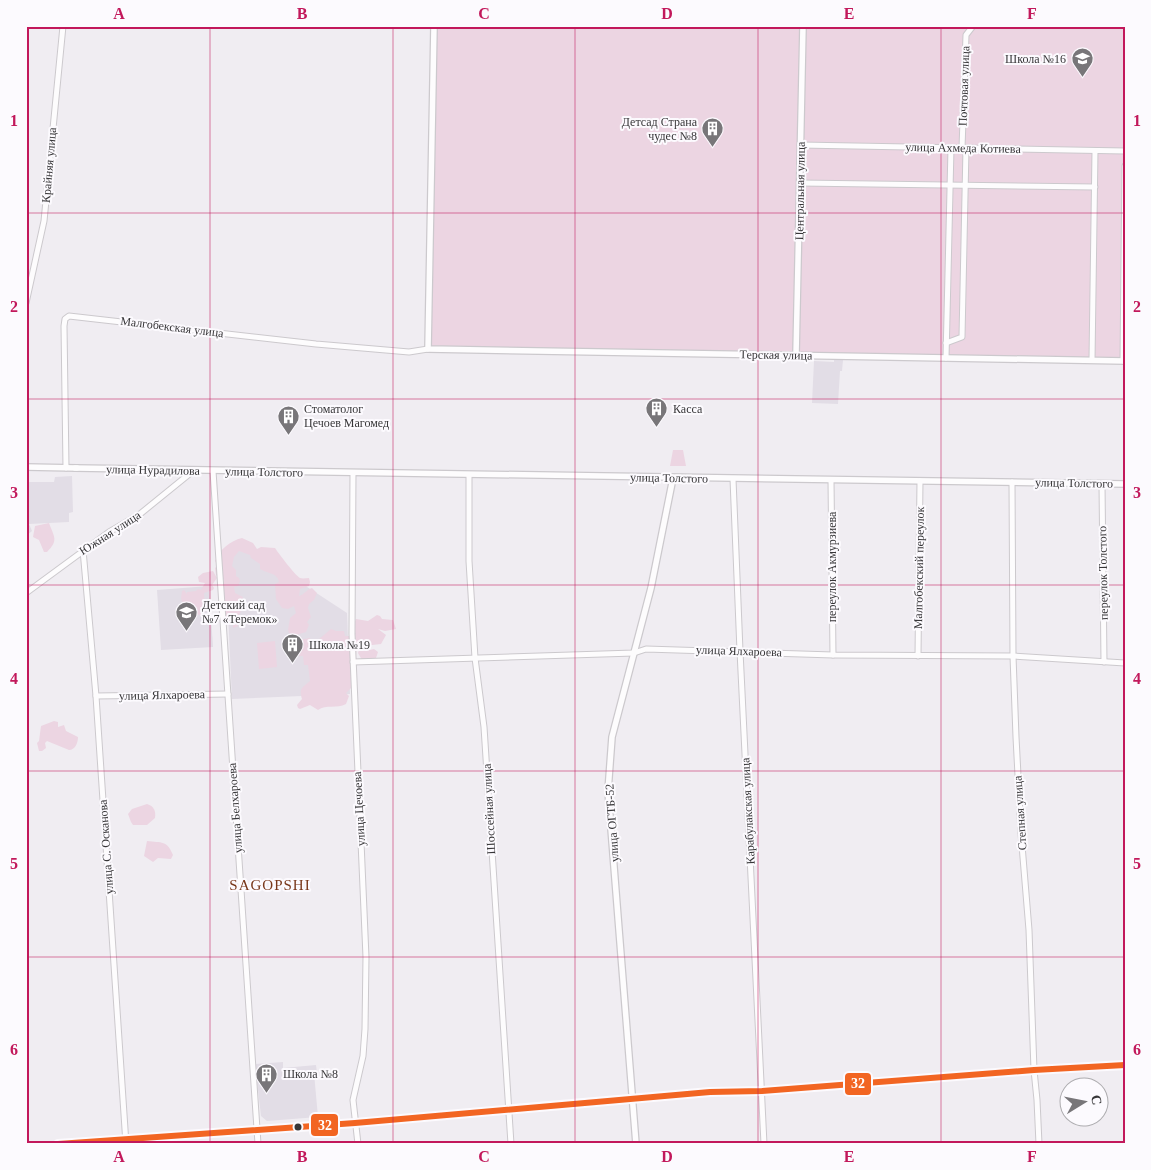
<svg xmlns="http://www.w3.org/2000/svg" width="1151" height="1170" viewBox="0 0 1151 1170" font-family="Georgia,serif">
	<rect width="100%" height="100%" fill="#f0edf2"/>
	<g fill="#e2dde6">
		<polygon points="834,360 843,360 842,371 840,371 838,404 812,403 814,361 834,362"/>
		<polygon points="72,476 73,512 69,513 69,522 29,524 32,531 26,536 26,482 54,482 55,477"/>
		<polygon points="246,547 347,613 350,694 232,699 225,548"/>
		<polygon points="209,586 213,647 161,650 157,590"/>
		<polygon points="283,1062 283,1068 316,1065 317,1073 314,1073 318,1117 267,1121 261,1116 255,1064"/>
	</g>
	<g fill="#ecd5e2">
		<polygon points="434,26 1125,26 1125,361 428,349"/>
		<polygon points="673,450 683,450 686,466 670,466"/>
		<path d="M 49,523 C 54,537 59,540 47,552 L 44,552 L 39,540 L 33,537 L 35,526 Z"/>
		<path d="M 242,538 L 253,543 L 257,549 L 261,547 L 275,548 C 279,554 295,575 300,578 C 303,579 306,578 309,578 L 310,582 L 309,586 L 300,589 L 299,596 C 305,594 306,590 312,588 L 317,593 L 314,600 L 309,604 L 308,608 L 311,617 L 307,622 L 309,625 L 306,632 L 296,635 L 289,633 L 288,630 L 290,618 L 296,613 L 294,606 L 288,609 L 282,608 L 276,599 L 275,584 L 279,582 C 277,572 268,574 260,569 L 260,564 L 251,558 L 250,555 L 239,551 L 234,557 L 232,566 L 236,570 L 236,576 L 239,578 L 240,581 L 238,586 L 234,587 L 235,593 L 243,597 L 241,611 L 236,621 L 238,626 L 233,628 L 233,625 L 228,625 L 226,619 L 222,617 L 221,604 L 219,605 L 218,602 L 219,600 L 218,593 L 224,580 L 216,575 L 215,568 L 218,565 L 215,561 C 220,549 230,541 242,538 Z"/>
		<polygon points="213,571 217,578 212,585 214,588 213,590 204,593 205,611 203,614 186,617 181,606 183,605 181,598 182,591 184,590 187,594 187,592 196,591 198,589 201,590 205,583 199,582 198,577 203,573"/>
		<path d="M 377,615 L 380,616 L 382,619 L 393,620 L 396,629 L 385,631 L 378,629 L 386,635 L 381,644 L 364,646 L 365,651 L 374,649 L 378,652 L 376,658 L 362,660 L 358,653 L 360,647 L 357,647 L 352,687 L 346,693 L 349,696 L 346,704 C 337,709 326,704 318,710 L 310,705 L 300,709 L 298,708 L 297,705 L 302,699 C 299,688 302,688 310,681 L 308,665 L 304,665 L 303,656 L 299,656 L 297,640 L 310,638 L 311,642 L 318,640 L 331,629 L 336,631 L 344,631 L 345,636 L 349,636 L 356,619 L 368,621 Z"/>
		<polygon points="275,641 277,667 259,669 257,643"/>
		<path d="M 54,721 L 58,722 L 58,727 L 64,725 L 66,731 L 78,737 C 78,743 75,750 69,750 L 47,741 L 45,743 L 46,748 L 42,751 L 39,751 L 37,743 L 39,741 L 41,726 Z"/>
		<path d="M 147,804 C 154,806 156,811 155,818 L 147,825 L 133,825 L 131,822 L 128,814 L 132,809 Z"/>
		<path d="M 147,841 C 162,843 167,840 173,855 L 171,859 L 158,858 L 153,862 L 144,856 Z"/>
	</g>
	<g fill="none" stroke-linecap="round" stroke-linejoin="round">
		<defs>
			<g id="minor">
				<polyline points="800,145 1125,151"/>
				<polyline points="962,148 966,35 973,26"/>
				<polyline points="800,183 1095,187"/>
				<polyline points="26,303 44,221 63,26"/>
				<polyline points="946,343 962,337 966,148"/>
				<polyline points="946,358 951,148"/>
				<polyline points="1092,360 1095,151"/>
				<polyline points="1123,361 1125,166"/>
				<polyline points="66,468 64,326 65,319 69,316 316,344 409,352 428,349"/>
				<polyline points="213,471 258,1144"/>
				<polyline points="353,473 352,634 366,957 365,1029 363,1056 353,1100 358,1144"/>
				<polyline points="469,475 469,561 475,658 484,727 511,1144"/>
				<polyline points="733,479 740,651 764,1144"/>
				<polyline points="831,480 833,655"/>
				<polyline points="1012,482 1013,656 1016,737 1021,833 1029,930 1034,1070 1037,1100 1039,1144"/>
				<polyline points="1102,484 1104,662"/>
				<polyline points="83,550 96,696 126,1144"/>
				<polyline points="26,593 109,532 140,514 193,471"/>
				<polyline points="918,656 920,481"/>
				<polyline points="353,662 634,653 646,649 833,655 1013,656 1125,663"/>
				<polyline points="96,696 228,694"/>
			</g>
			<g id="tertiary">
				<polyline points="434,26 428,349 1125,361"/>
				<polyline points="796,355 803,26"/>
				<polyline points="26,467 77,468"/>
				<polyline points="75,468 1125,484"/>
				<polyline points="58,1144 355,1123 710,1092 762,1091 1034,1070 1125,1065"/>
				<polyline points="636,1144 608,791 612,737 651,588 673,478"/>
			</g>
		</defs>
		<use href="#minor" stroke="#ccc9cd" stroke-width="7"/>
		<use href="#tertiary" stroke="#ccc9cd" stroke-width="8"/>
		<use href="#minor" stroke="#fdfcfd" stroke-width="5"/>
		<use href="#tertiary" stroke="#fdfcfd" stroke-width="5.5"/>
		<defs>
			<polyline id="bus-1" points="58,1144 355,1123 710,1092 762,1091 1034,1070 1125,1065"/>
		</defs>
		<use href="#bus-1" stroke="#fcfafe" stroke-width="10"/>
		<use href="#bus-1" stroke="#f26522" stroke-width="6"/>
	</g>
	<path fill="none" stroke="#c2185b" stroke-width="1" stroke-opacity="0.55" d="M 210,26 L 210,1144M 393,26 L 393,1144M 575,26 L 575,1144M 758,26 L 758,1144M 941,26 L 941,1144M 26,213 L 1125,213M 26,399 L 1125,399M 26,585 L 1125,585M 26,771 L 1125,771M 26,957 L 1125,957"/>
	<defs>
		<symbol id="school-pin" viewBox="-11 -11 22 30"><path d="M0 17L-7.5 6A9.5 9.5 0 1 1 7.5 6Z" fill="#787679" stroke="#fcfafe"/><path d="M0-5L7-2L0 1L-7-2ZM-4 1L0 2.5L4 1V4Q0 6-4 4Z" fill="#fff"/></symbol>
		<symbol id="building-pin" viewBox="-11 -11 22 30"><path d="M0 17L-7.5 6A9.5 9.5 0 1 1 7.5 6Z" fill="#787679" stroke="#fcfafe"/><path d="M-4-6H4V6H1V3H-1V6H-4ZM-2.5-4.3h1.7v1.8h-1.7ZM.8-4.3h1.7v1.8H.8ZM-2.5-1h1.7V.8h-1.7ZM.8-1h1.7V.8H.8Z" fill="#fff"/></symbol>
	</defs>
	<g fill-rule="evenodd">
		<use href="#school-pin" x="1070" y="46" width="25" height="34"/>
		<use href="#building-pin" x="700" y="116" width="25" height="34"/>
		<use href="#building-pin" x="644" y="396" width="25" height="34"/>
		<use href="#building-pin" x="276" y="404" width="25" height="34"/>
		<use href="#school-pin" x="174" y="600" width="25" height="34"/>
		<use href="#building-pin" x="280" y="632" width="25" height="34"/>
		<use href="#building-pin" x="254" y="1062" width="25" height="34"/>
	</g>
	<circle fill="#373638" stroke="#fcfafe" stroke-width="2" cx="298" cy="1127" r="4.5"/>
	<g text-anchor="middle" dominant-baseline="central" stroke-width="4" stroke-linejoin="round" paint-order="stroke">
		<g font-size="12" fill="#373638" stroke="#fcfafe" text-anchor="start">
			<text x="1066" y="59" text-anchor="end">Школа №16</text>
			<text x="697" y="122" text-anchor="end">Детсад Страна<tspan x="697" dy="14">чудес №8</tspan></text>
			<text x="304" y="409">Стоматолог<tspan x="304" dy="14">Цечоев Магомед</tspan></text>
			<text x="673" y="409">Касса</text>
			<text x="202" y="605">Детский сад<tspan x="202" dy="14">№7 «Теремок»</tspan></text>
			<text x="309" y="645">Школа №19</text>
			<text x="283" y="1074">Школа №8</text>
		</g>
		<g font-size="12" fill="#373638" stroke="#fcfafe">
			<text transform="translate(964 86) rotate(-88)">Почтовая улица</text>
			<text transform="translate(963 148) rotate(1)">улица Ахмеда Котиева</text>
			<text transform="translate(49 165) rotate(-85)">Крайняя улица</text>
			<text transform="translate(800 191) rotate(-89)">Центральная улица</text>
			<text transform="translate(172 327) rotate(7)">Малгобекская улица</text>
			<text transform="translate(776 355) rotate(1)">Терская улица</text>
			<text transform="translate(153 470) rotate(1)">улица Нурадилова</text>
			<text transform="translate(264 472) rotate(1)">улица Толстого</text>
			<text transform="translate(669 478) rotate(1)">улица Толстого</text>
			<text transform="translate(1074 483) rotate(1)">улица Толстого</text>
			<text transform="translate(110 533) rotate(-33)">Южная улица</text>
			<text transform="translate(832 567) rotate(-90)">переулок Акмурзиева</text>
			<text transform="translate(919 568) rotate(-89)">Малгобекский переулок</text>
			<text transform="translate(1103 573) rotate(-91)">переулок Толстого</text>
			<text transform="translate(739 651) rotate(2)">улица Ялхароева</text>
			<text transform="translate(162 695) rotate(-1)">улица Ялхароева</text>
			<text transform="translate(235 808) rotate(-94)">улица Белхароева</text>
			<text transform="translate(359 809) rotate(-93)">улица Цечоева</text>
			<text transform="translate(489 809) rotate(-93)">Шоссейная улица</text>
			<text transform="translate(748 811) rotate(-93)">Карабулакская улица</text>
			<text transform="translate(1020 813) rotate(-94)">Степная улица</text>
			<text transform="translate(612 823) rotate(-94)">улица ОГТБ-52</text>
			<text transform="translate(106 847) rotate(-94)">улица С. Осканова</text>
		</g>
		<g font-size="15" letter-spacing="1" fill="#78371a" stroke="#fcfafe">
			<text x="270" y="885">SAGOPSHI</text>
		</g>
	</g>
	<g stroke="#fcfafe" stroke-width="2">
		<rect x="844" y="1072" width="28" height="24" rx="5" fill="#f26522"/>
		<rect x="310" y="1113" width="29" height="24" rx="5" fill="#f26522"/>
	</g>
	<g font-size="14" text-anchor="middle" font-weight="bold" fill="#fff">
		<text x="858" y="1088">32</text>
		<text x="325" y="1130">32</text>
	</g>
	<rect width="1151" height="1170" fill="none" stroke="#fcfafe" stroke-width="55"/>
	<g transform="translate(1084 1102) rotate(80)"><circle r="24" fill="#fcfafe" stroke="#adacaf"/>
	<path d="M0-4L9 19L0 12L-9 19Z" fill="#787679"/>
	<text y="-8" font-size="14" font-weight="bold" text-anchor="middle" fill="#373638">С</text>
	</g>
	<rect x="28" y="28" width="1096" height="1114" fill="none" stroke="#c2185b" stroke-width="2"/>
	<g font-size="16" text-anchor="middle" font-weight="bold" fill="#c2185b">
		<text x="119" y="19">A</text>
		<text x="302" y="19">B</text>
		<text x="484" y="19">C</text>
		<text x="667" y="19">D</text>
		<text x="849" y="19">E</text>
		<text x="1032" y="19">F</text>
		<text x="14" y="126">1</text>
		<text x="1137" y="126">1</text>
		<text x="14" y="312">2</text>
		<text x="1137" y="312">2</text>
		<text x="14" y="498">3</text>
		<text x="1137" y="498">3</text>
		<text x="14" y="684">4</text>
		<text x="1137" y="684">4</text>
		<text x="14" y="869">5</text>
		<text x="1137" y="869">5</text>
		<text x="14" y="1055">6</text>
		<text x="1137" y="1055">6</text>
		<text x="119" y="1162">A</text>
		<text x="302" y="1162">B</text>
		<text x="484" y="1162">C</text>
		<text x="667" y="1162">D</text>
		<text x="849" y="1162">E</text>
		<text x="1032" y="1162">F</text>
	</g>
</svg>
